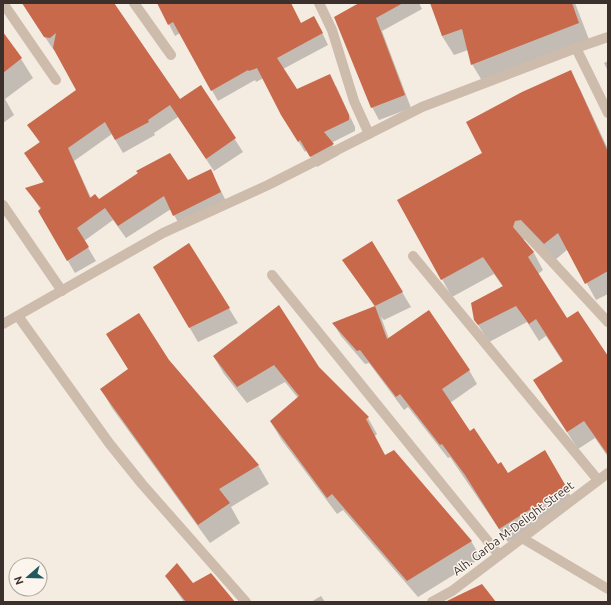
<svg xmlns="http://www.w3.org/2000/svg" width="611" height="605" viewBox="0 0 611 605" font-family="Ubuntu,sans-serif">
	<rect width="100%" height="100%" fill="#f4ebe1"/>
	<g fill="#0003">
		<polygon points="22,3 114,3 180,100 200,86 243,152 214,171 178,117 154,133 155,135 123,153 112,134 74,161 91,198 99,200 188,181 211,171 228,205 181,228 171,209 126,238 113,220 84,241 96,261 75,273 39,211 41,210 27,189 44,183 25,153 40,143 28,125 78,90 55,50 53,49"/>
		<polygon points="158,3 290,3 301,24 320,28 328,45 283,69 297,91 336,86 355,127 355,131 331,143 339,155 317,167 307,150 305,152 289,127 264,78 256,82 255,80 218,101 180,33 175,36"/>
		<polygon points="361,3 419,3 422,9 382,31 411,108 379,120 372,107"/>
		<polygon points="432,3 575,3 590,42 484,84 472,64 468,50 454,55 442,36"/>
		<polygon points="3,34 21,59 33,78 5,99 14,115 3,123"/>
		<polygon points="608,61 608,71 604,63"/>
		<polygon points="570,72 580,89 608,149 608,294 596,300 568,249 555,260 524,239 523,241 534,253 543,270 538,274 567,319 608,358 608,457 595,438 578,449 544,397 563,362 546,336 539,341 527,322 489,342 475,320 503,287 494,274 452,297 398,200 484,153"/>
		<polygon points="189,244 238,323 198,342 154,267"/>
		<polygon points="344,260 402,292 411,307 384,320 381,317 389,339 469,370 477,384 450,403 470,432 497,465 507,475 545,452 574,502 508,542 450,457 448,458 408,407 404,410 369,363 365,364 341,336 333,323 375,307"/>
		<polygon points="107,335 169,360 258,465 269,484 231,507 240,523 210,543 112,408 101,389 129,370"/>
		<polygon points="214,357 318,368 368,418 377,434 374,437 385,456 471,541 481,558 418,597 343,510 337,514 281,439 271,422 298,398 285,382 247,403 224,374"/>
		<polygon points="211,574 234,602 184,602 166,576 193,584"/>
		<polygon points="321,596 325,602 311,602"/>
	</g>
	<g fill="#c8694b">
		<polygon points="22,3 114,3 180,99 201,85 236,138 206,159 170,105 148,120 149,122 115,140 105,122 68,148 90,198 95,194 99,199 138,173 136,171 170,153 188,180 211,169 221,192 173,216 164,196 118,226 105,208 77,228 89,247 67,261 38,211 41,208 25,188 44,182 24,153 40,142 27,125 76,90 53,48 56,33 50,38 44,37"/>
		<polygon points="157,3 291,3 301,23 314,16 323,33 277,58 297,89 330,74 349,115 349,120 324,132 334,144 310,157 300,140 298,142 281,115 257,68 249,71 248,70 211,91 173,22 168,25"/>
		<polygon points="359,3 403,3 376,18 405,95 371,108 334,17"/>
		<polygon points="430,3 572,3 579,23 471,65 462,29 442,36"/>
		<polygon points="3,32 22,58 3,73"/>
		<polygon points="571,70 608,152 608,271 585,284 558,233 544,244 521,220 515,221 513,227 534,252 528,257 567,318 578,311 608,356 608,455 584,421 567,432 533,380 563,361 536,319 529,324 516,306 478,325 474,320 471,303 503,286 483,257 441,280 397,200 482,153 466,122 522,92"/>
		<polygon points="372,241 403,292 375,306 342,260"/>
		<polygon points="189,243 230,308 189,328 153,267"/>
		<polygon points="279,305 319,367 369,417 366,419 385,455 394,450 472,541 407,581 332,494 327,498 270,421 299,396 274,365 237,387 213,356"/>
		<polygon points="375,306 387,339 429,310 470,370 442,389 470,431 474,428 498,464 501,462 508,473 545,450 567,488 535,509 534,507 499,529 465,475 442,444 440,445 400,394 396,397 360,350 357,351 332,323"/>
		<polygon points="139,313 169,360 259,465 219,489 230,503 198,525 100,389 128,369 106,334"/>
		<polygon points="177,563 193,583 211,573 235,602 186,602 165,576"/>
		<polygon points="482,584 496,602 445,602 457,596"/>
	</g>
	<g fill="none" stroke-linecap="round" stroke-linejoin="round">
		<g stroke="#cdbbac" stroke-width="10">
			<polyline points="3,3 56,80"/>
			<polyline points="134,3 171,55"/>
			<polyline points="319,3 332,30 354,101 369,134"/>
			<polyline points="576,48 608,113"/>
			<polyline points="3,205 62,291"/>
			<polyline points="519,226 608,322"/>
			<polyline points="413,256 598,480"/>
			<polyline points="272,275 499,555"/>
			<polyline points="18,316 109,443 142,484 246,602"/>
			<polyline points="3,324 163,233 268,185 422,107 576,48 608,37"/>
			<polyline points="522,538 608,589"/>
			<polyline points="432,602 452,591 608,473"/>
		</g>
	</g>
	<g text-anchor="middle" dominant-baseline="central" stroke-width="3" stroke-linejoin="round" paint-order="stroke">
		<g font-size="12" fill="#3b302b" stroke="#fbf5ee">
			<text transform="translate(513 528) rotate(-37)">Alh. Garba M-Delight Street</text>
		</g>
	</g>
	<rect width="611" height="605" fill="none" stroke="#3b302b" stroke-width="8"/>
	<g transform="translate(28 577) rotate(250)"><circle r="19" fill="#fbf5ee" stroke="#aea6a0"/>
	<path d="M0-3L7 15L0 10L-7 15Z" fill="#1f5a5e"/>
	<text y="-6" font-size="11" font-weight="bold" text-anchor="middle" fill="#3b302b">N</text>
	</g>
</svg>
